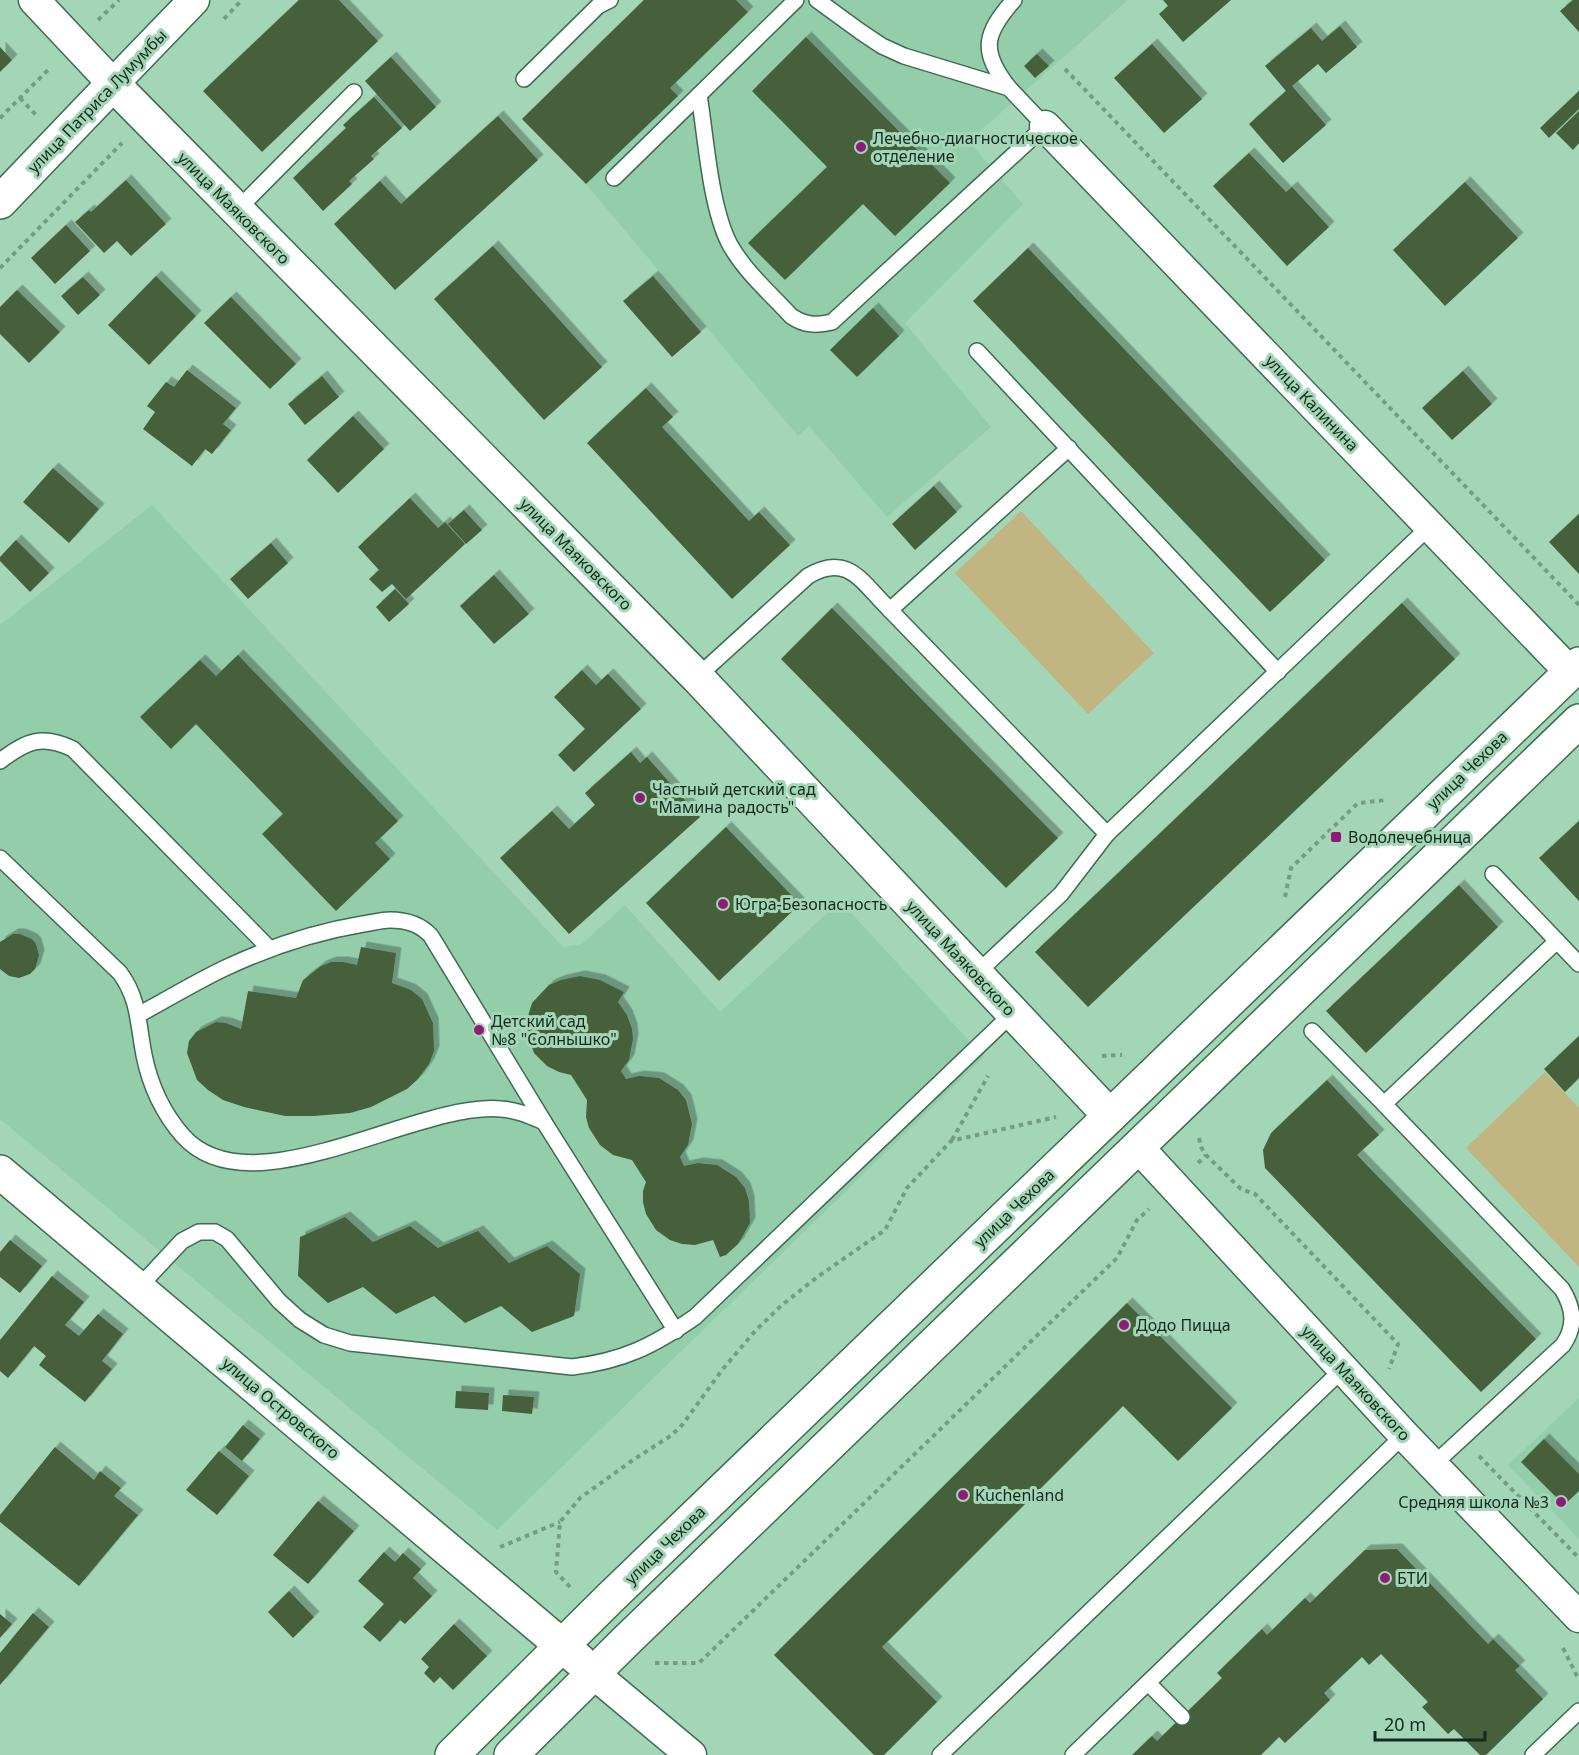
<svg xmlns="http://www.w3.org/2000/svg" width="1579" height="1755" viewBox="0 0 1579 1755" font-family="'Noto Sans',sans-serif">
	<defs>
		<filter id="shadow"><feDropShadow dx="5.5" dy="-5.5" stdDeviation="0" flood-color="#0004"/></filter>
	</defs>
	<rect width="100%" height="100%" fill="#a3d6b7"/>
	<g fill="#93cdaa">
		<polygon points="736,0 1128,0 969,141 1023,204 905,323 991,427 887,517 809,426 798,436 586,184 677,96 670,88 747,12"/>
		<polygon points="152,505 563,947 582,944 625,905 720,1012 840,901 984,1057 497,1530 0,1119 0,625"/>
		<polygon points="1579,1398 1579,1539 1508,1465"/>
	</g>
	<g fill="#c1b581">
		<polygon points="1021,511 1154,653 1088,714 955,573"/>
		<polygon points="1545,1072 1579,1108 1579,1267 1466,1148"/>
	</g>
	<g fill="#44603a" filter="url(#shadow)">
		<polygon points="299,0 339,0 378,41 262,152 203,91"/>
		<polygon points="644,0 736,0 748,12 670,88 678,96 586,184 522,119"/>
		<polygon points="1163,0 1231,0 1183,42 1159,14 1168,6"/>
		<polygon points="1573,0 1579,0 1579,32 1560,11"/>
		<polygon points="1340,26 1357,47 1326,73 1318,64 1292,86 1326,125 1283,163 1249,124 1286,91 1265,66 1311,28 1322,41"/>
		<polygon points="806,37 950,183 895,236 863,204 785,280 748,243 827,167 752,91"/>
		<polygon points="1152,44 1202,99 1164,133 1114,78"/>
		<polygon points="0,47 12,60 0,72"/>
		<polygon points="1037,54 1049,66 1035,78 1024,66"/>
		<polygon points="391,57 436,107 410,131 365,81"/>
		<polygon points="1579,91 1579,109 1549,138 1540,128"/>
		<polygon points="374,97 402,128 371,156 374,159 349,181 352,184 323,211 293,178 346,128 343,125"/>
		<polygon points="1579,111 1579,143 1573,150 1556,133"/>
		<polygon points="498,116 538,160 395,290 334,224 380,181 401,204"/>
		<polygon points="1249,153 1286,192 1292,187 1329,227 1287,266 1213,186"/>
		<polygon points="126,180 166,224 131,256 117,241 104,253 75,222 89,210 91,212"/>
		<polygon points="1465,182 1518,238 1445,306 1393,250"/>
		<polygon points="66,225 90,251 55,284 31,258"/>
		<polygon points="493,246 602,367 544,420 434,299"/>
		<polygon points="1028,248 1325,560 1270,612 973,301"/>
		<polygon points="156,276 196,316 149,365 108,325"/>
		<polygon points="653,276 701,332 672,357 623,301"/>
		<polygon points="83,277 100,295 78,315 61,296"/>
		<polygon points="17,290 60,332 29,363 0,334 0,307"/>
		<polygon points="231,297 296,364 270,389 204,323"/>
		<polygon points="873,308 899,336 857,377 830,350"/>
		<polygon points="187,370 236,408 223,424 231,430 212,454 205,449 192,466 143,429 155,412 147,406 166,382 174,387"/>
		<polygon points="1463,371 1492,404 1452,440 1422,408"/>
		<polygon points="322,376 339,397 305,425 288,404"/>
		<polygon points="646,388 673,417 662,427 749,521 759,512 790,545 732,599 587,443"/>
		<polygon points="353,416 384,449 338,493 307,460"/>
		<polygon points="53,468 99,509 69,543 23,502"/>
		<polygon points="934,486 957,512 915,550 892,524"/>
		<polygon points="410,498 438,528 445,522 465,544 406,599 392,584 382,592 369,579 379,570 358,547"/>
		<polygon points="464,510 482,530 466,544 448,524"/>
		<polygon points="1579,514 1579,574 1549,542"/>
		<polygon points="16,540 49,573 30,592 0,561 0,557"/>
		<polygon points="271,543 288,563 248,599 230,579"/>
		<polygon points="494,575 529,614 494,644 460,606"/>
		<polygon points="395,589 409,604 389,622 376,607"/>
		<polygon points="1402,603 1455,659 1088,1007 1035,952"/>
		<polygon points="832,608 1058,838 1006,888 781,659"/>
		<polygon points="238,655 398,821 375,843 390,859 336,911 262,834 283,814 196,724 171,749 140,717 200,660 216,676"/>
		<polygon points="582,670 596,685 608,674 641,709 574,772 558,755 585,729 554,697"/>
		<polygon points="631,752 640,763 647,757 700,817 569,934 500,858 552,811 569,829 595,805 585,793"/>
		<polygon points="1579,821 1579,901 1539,858"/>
		<polygon points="726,827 800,904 719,981 646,903"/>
		<polygon points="1459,885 1498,927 1366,1053 1326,1011"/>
		<polygon points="13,934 20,934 32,939 36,944 39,955 35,969 30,974 19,978 9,976 0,969 0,942"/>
		<polygon points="361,947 396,953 392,983 411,990 422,999 433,1023 434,1051 429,1064 418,1079 407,1089 371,1107 350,1113 314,1116 285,1116 244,1107 223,1100 208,1090 197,1080 187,1053 189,1041 196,1032 216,1022 226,1023 241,1029 248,991 296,998 303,980 321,966 331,962 343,962 357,965"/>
		<polygon points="580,976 600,980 624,992 618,1002 627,1015 632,1029 633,1039 629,1060 621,1071 626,1079 639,1076 659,1078 678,1090 686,1100 692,1124 688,1145 680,1157 684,1166 698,1163 717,1165 736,1177 745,1188 749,1201 750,1223 738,1244 726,1255 720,1257 713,1240 695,1245 682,1244 670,1240 656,1230 646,1214 643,1202 643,1191 646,1182 632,1160 613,1155 600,1145 589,1128 586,1117 587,1100 571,1075 559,1072 547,1066 534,1053 527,1033 528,1016 532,1003 549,985 561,980"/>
		<polygon points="1579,1036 1579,1078 1565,1092 1544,1069"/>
		<polygon points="1327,1080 1379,1135 1357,1155 1536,1339 1481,1392 1265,1168 1263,1150 1271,1133"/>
		<polygon points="345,1217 373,1242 410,1226 438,1248 478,1231 509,1263 547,1246 580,1274 574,1316 532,1332 501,1306 465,1323 434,1296 396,1314 363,1287 328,1303 298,1276 300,1237"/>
		<polygon points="10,1240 42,1266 20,1293 0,1277 0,1252"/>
		<polygon points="52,1276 84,1302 65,1325 79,1336 98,1314 123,1334 102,1361 112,1369 85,1402 39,1365 46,1356 34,1346 8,1378 0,1371 0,1340"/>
		<polygon points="1127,1303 1232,1408 1178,1461 1123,1406 882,1647 937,1702 884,1755 874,1755 774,1655"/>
		<polygon points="456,1391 489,1393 488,1410 455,1408"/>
		<polygon points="503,1395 534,1397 532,1414 502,1411"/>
		<polygon points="243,1425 260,1439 242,1461 225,1447"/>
		<polygon points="1544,1439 1579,1474 1579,1491 1564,1505 1521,1462"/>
		<polygon points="55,1447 94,1480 100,1471 121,1488 114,1496 138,1515 79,1586 0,1522 0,1515"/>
		<polygon points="219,1451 249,1476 217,1515 186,1490"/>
		<polygon points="318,1501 354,1531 308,1584 273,1555"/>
		<polygon points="1397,1549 1488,1644 1493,1639 1520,1666 1515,1670 1543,1699 1486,1755 1480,1755 1454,1729 1448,1734 1422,1707 1428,1702 1381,1654 1369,1665 1362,1657 1324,1693 1330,1700 1285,1743 1279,1737 1261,1755 1132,1755 1152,1736 1157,1741 1222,1678 1217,1673 1262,1629 1267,1635 1305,1598 1310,1603 1365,1550"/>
		<polygon points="384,1552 395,1562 403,1553 421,1569 413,1578 432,1596 405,1624 400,1620 380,1642 363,1627 384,1604 358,1581"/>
		<polygon points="289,1591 314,1617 293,1638 268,1612"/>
		<polygon points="33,1613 49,1627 0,1685 0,1653"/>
		<polygon points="0,1614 12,1624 0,1638"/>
		<polygon points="454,1624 487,1656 453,1690 440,1677 434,1683 424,1673 429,1667 421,1659"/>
	</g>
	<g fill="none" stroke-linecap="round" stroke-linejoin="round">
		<defs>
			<g id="lane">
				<polyline points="524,79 598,6 610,0"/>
				<path d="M 1009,88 C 980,51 984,34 1014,0"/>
				<path d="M 699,95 C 706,138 710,205 729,243 C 744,271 770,293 791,316 C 804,325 816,326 832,322 L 1045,126 L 1009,88 L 904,56 L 882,46 L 861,32 L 817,0"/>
				<polyline points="614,178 796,0"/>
				<polyline points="237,210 354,92"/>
				<polyline points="977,351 1278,672"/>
				<polyline points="890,610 1107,834"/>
				<path d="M 697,677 L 808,576 C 849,552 862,583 890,610 L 1069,448"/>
				<path d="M 0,761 C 26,741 42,734 73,749 L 270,949"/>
				<path d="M 0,858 L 120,973 C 139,999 138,1024 144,1055 C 150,1085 162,1112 183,1136 C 251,1212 416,1101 501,1109 C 517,1110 530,1116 544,1122 L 676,1331"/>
				<polyline points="1493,874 1557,941"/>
				<polyline points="976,974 1061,894 1107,834 1430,526"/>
				<path d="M 138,1015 C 166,1000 194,983 223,969 C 267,948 315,932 363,924 C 372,923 381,920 390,920 C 407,920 420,924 431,936 L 544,1122"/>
				<polyline points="1312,1031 1384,1104"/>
				<path d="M 138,1288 L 182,1241 L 199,1232 L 215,1232 L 227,1239 L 279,1301 L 300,1320 L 324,1335 L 350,1343 L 572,1367 C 623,1361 653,1346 695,1317 L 1013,1013"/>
				<path d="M 1433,1465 L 1563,1345 C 1576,1326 1574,1309 1562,1289 L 1384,1104 L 1557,941 L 1579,964"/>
				<polyline points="1148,1683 1182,1717"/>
				<polyline points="940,1755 1343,1369"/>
				<polyline points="1073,1755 1404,1435"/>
				<polyline points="1533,1755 1579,1711"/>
			</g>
			<g id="street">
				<polyline points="34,0 113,84 194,0"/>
				<polyline points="1045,126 1570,672"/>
				<polyline points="1137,1146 1404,1435 1579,1617"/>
				<polyline points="593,1673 691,1755"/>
			</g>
			<g id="secondary">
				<polyline points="0,202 113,84 697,677 1110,1116"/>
				<polyline points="0,1172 579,1660"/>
				<polyline points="452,1755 609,1599 1579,664"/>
				<polyline points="511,1755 626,1641 1579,721"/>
			</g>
		</defs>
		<use href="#lane" stroke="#3d6c51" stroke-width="18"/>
		<use href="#street" stroke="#3d6c51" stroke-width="33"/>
		<use href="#secondary" stroke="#3d6c51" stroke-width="36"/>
		<g stroke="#749d84" stroke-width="4" stroke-dasharray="4.5 4.5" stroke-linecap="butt">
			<polyline points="224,19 242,0"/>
			<polyline points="98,20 119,0"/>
			<polyline points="1065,69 1579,605"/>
			<polyline points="20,98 36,115"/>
			<polyline points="0,118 50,68"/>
			<polyline points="0,268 122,143"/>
			<polyline points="1285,897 1291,868 1358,803 1387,800"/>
			<polyline points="1102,1056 1122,1055"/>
			<polyline points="1199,1138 1201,1147 1206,1155 1241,1189 1255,1194 1398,1344 1389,1369"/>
			<polyline points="952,1140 988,1076"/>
			<polyline points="1198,1163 1206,1155"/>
			<polyline points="1479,1456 1579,1558"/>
			<polyline points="500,1547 560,1522"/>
			<polyline points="570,1587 556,1572 560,1522 580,1498 633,1460 672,1435 683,1424 722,1370 756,1330 782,1305 816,1278 885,1230 907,1188 951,1141 1056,1117"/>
			<polyline points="1563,1648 1579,1680"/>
			<polyline points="655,1663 699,1663 1117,1258 1137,1220 1149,1209"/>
		</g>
		<use href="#lane" stroke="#fff" stroke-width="15"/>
		<use href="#street" stroke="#fff" stroke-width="30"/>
		<use href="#secondary" stroke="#fff" stroke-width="33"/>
	</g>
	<g fill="#901a79" stroke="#a3d6b7" stroke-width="2">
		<circle cx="861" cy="147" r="6"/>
		<circle cx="640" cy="798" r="6"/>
		<rect x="1330" y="831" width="12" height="12" rx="3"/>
		<circle cx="723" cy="904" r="6"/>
		<circle cx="479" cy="1030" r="6"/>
		<circle cx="1124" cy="1325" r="6"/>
		<circle cx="963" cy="1495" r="6"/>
		<circle cx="1561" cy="1502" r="6"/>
		<circle cx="1385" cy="1578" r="6"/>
	</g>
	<g text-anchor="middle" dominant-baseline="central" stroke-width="6" stroke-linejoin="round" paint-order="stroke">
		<g font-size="16" fill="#15291e" stroke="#a3d6b7">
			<text transform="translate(97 101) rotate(-46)">улица Патриса Лумумбы</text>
			<text transform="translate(234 208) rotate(45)">улица Маяковского</text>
			<text transform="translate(1312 403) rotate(46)">улица Калинина</text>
			<text transform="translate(576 554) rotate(45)">улица Маяковского</text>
			<text transform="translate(1467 770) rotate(-44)">улица Чехова</text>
			<text transform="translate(961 958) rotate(47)">улица Маяковского</text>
			<text transform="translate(1014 1208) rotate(-44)">улица Чехова</text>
			<text transform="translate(1356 1383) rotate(47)">улица Маяковского</text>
			<text transform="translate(281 1408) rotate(40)">улица Островского</text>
			<text transform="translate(665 1545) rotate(-44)">улица Чехова</text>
		</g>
		<g font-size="16" fill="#15291e" stroke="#a3d6b7" text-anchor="start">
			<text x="873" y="138">Лечебно-диагностическое<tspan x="873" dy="18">отделение</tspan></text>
			<text x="652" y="789">Частный детский сад<tspan x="652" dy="18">"Мамина радость"</tspan></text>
			<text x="1348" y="837">Водолечебница</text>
			<text x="735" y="904">Югра-Безопасность</text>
			<text x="491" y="1021">Детский сад<tspan x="491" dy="18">№8 "Солнышко"</tspan></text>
			<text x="1136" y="1325">Додо Пицца</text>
			<text x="975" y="1495">Kuchenland</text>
			<text x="1549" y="1502" text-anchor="end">Средняя школа №3</text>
			<text x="1397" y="1578">БТИ</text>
		</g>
	</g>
	<path d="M1375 1731v9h110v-9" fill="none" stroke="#15291e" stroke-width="3"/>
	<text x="1384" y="1731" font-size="18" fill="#15291e" stroke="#a3d6b7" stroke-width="4.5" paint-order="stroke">20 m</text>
</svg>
